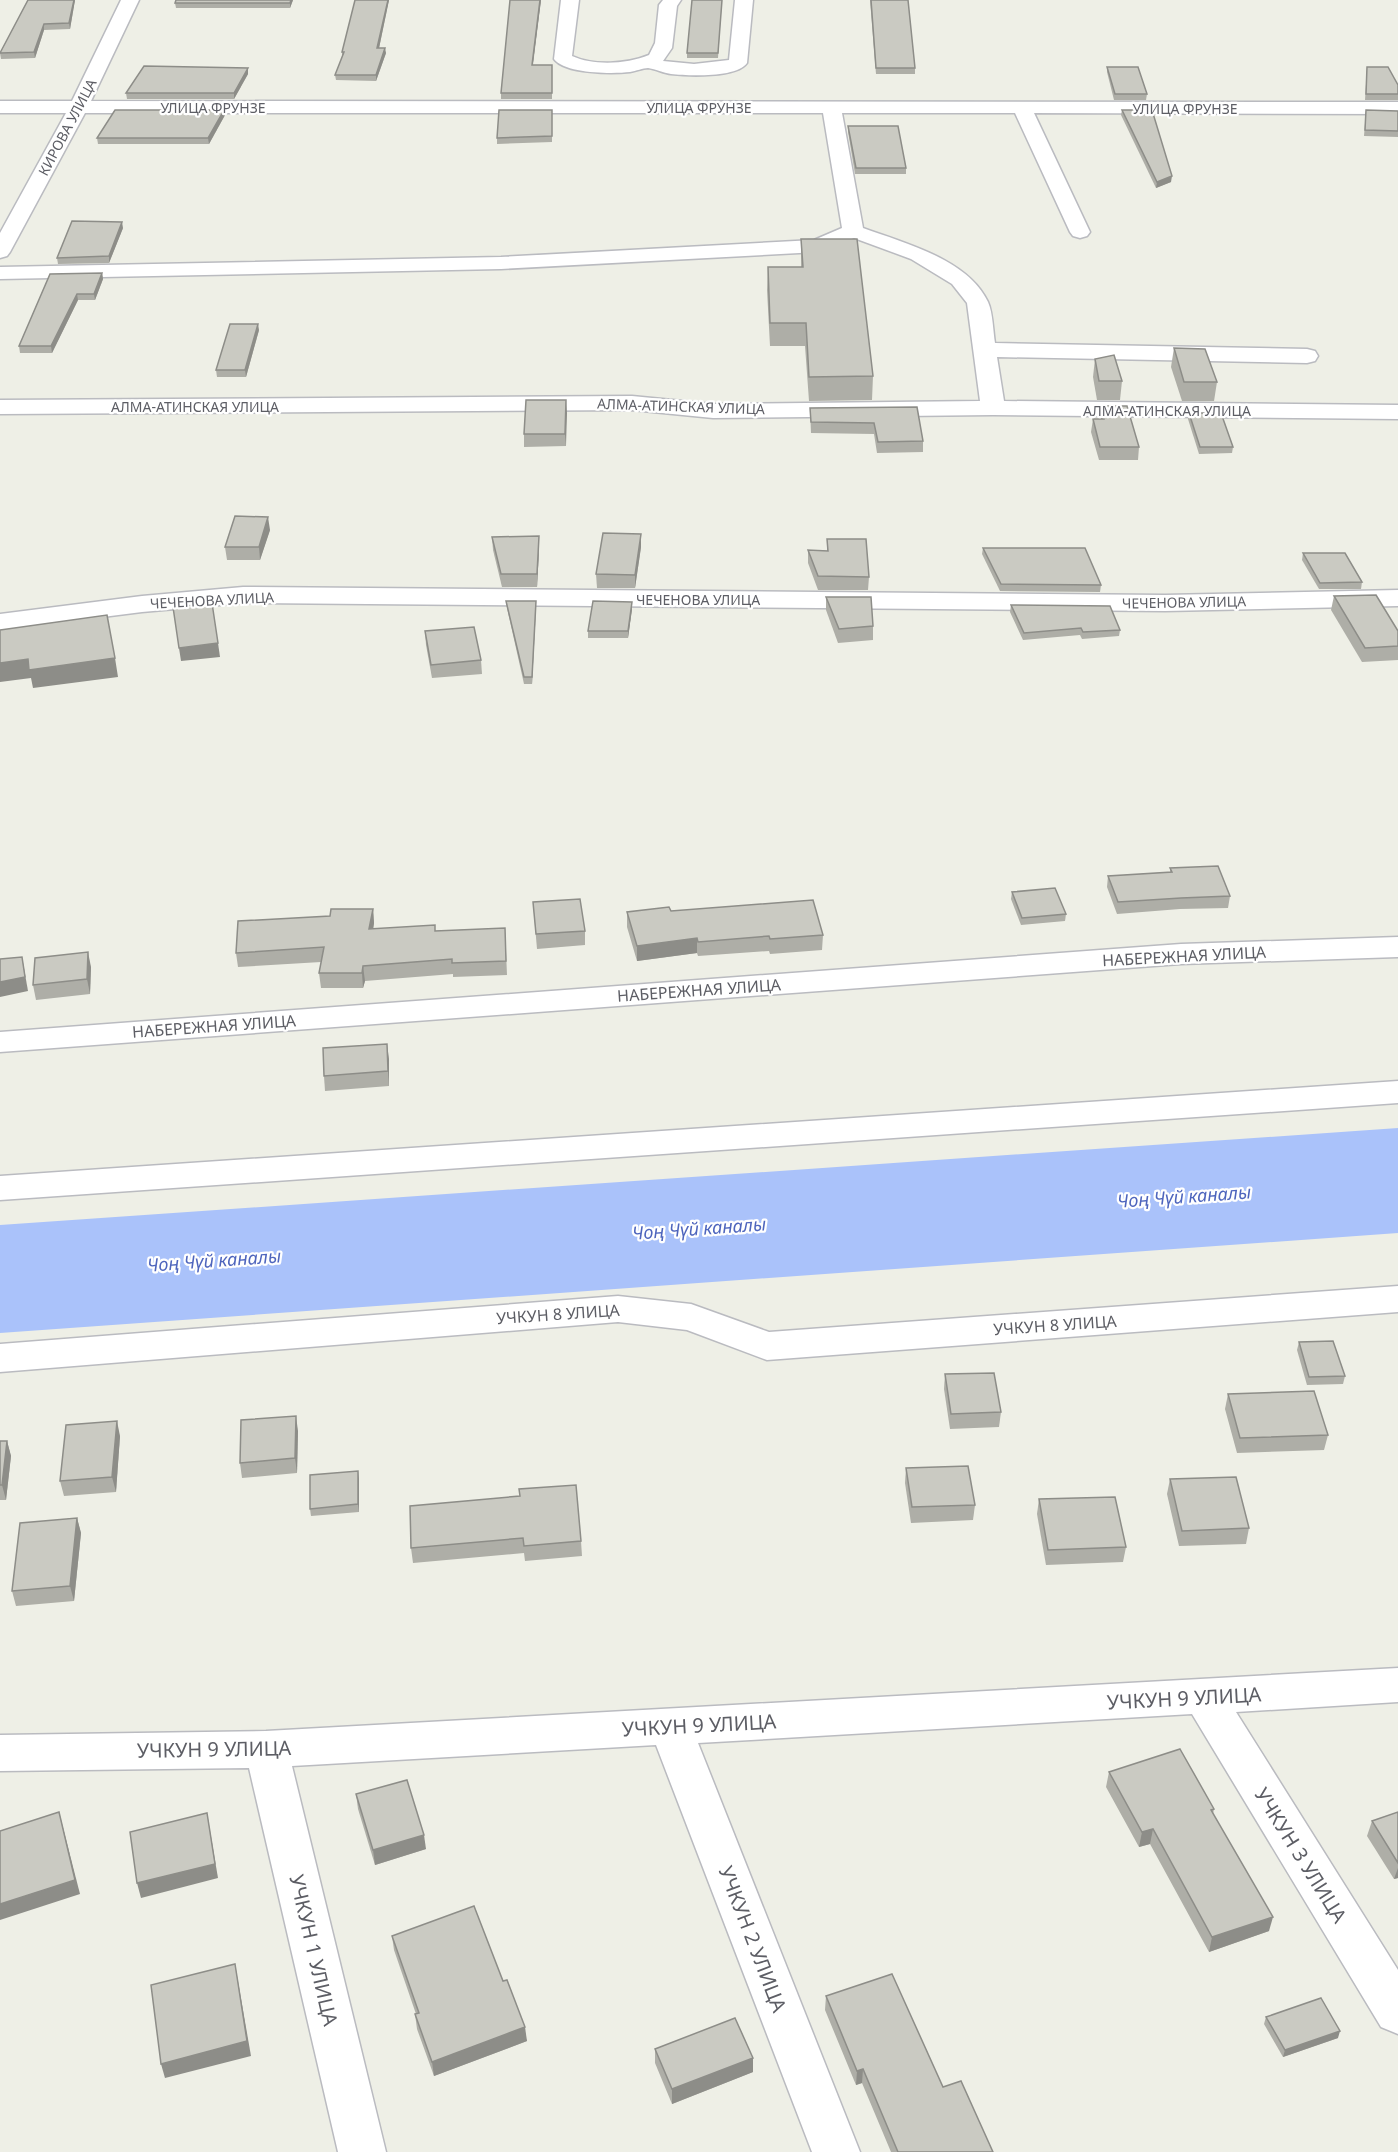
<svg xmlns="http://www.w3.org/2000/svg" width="1398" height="2152" viewBox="0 0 1398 2152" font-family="'Noto Sans',sans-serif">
	<rect width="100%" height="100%" fill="#eeefe6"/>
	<polygon fill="#aac2fa" points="1398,1128 1398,1233 0,1333 0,1225"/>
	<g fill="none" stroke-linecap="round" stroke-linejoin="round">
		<defs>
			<g id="minor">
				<path d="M 121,0 L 139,0 L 91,101 L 1398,102 L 1398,114 L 1034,113 L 1090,232 L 1087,236 L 1080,238 L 1073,236 L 1070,232 L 1015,113 L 842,113 L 863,228 C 904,243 968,259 988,302 C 993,313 993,331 995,343 L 1307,349 L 1315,351 L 1318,356 L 1315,361 L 1307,363 L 997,357 L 1004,401 L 1398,405 L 1398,419 L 993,415 L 713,418 L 632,410 L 0,414 L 0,400 L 632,396 L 713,404 L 980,401 L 967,303 L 952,284 L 911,259 L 854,238 L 818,252 L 501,269 L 0,279 L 0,267 L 501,257 L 814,240 L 842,228 L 823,113 L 85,113 L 10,252 L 7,256 L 0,258 L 0,233 L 66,113 L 0,113 L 0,101 L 72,101 Z"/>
				<path d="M 561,0 L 579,0 L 572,56 C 594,66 627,64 649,55 L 655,43 L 659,5 L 663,0 L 681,0 L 677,6 L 672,48 L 663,61 L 694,64 L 729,60 L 735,0 L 753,0 L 747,63 C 737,78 688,76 671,74 C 663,73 656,69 648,68 C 643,68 636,71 630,72 C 613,74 565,74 554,59 Z"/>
				<polygon points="243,587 1165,595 1398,590 1398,606 1165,611 243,603 142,612 0,630 0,614 142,596"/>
				<polygon points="1398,937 1398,957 1181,964 0,1052 0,1032 1181,944"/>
				<polygon points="1398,1081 1398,1103 0,1200 0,1176"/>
				<polygon points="1398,1286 1398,1312 767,1360 687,1330 618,1322 0,1372 0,1344 618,1296 691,1304 769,1332"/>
				<polygon points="1398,1668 1398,1702 1236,1712 1398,1970 1398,2034 1381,2027 1192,1714 698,1743 860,2152 812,2152 656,1745 292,1766 386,2152 338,2152 249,1768 0,1771 0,1735 266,1731"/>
			</g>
		</defs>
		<use href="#minor" stroke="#babbc0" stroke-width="3"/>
		<use href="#minor" fill="#fff" fill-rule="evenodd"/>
	</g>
	<g fill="#aeaea7">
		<polygon points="28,0 75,0 70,29 44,30 35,58 1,59 0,53"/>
		<polygon points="293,0 290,8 176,8 175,3"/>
		<polygon points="355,0 389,0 379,48 386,53 376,81 336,80 335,75 342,58 342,52"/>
		<polygon points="541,0 533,65 552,65 552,99 501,99 501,93"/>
		<polygon points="722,0 718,58 687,58 687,53"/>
		<polygon points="870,0 908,0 915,68 915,74 876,74"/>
		<polygon points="1107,67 1147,94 1146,100 1114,100 1107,72"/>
		<polygon points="1367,67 1398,85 1398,100 1365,100"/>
		<polygon points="248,74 234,99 127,99 126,93"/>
		<polygon points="552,110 552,142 497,144 497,138"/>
		<polygon points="1122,110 1171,182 1156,188 1121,115"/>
		<polygon points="1366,110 1398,111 1398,137 1364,136"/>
		<polygon points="225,115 209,144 98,144 97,138"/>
		<polygon points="848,126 906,168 906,174 855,174 848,132"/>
		<polygon points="123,228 109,263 58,264 57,258"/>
		<polygon points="801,239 873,376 872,400 809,401 805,346 770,346 767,290 768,267 801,267"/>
		<polygon points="102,273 103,279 95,300 78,300 52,353 20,353 19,346 50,274"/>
		<polygon points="259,330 246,377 217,377 216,370"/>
		<polygon points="1174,348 1217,382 1214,401 1182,401 1171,367"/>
		<polygon points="1095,359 1122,381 1120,400 1097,400 1093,377"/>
		<polygon points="566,400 566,446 524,447 524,434"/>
		<polygon points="1102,406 1139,447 1138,460 1099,460 1091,432 1093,419 1101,419"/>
		<polygon points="917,407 923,441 923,452 877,453 874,434 811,433 810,408"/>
		<polygon points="1189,413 1233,447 1232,453 1199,454 1188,419"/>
		<polygon points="270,530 260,560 227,560 225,547"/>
		<polygon points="492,537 539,549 537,587 502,587 493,550"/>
		<polygon points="827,539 869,577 868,590 818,590 808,563 808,550 827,551"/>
		<polygon points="641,547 635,588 597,588 596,574"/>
		<polygon points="983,548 1101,585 1100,592 1000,591 982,554"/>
		<polygon points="1303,553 1362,582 1361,589 1319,589 1302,560"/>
		<polygon points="1334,596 1398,646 1398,660 1362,662 1331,610"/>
		<polygon points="826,597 873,626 873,640 838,643 826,610"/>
		<polygon points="506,601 536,601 532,684 524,684 507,608"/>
		<polygon points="1011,605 1120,630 1119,636 1082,639 1080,635 1023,640 1010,612"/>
		<polygon points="632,609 628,638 588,638 588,631"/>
		<polygon points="425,631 481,660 482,674 432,678 426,645"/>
		<polygon points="1170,868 1230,896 1228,908 1180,909 1117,914 1107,887 1108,876 1170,872"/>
		<polygon points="1012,892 1066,914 1065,921 1021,925 1011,899"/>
		<polygon points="533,902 585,931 585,945 537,949"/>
		<polygon points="373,909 374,923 373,929 435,931 505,928 507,975 453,977 453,974 365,981 363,988 321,988 319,973 321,962 238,967 236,953 330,916"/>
		<polygon points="671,911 823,935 822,950 770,954 769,951 698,956 697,953 637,961 627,927 627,912"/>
		<polygon points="91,967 90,994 36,1000 33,985"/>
		<polygon points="389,1059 389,1086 325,1091 324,1076"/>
		<polygon points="1299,1342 1345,1376 1343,1384 1307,1385 1297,1350"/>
		<polygon points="945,1374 1001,1412 999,1427 950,1429 944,1389"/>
		<polygon points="1228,1394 1328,1435 1324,1450 1237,1453 1225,1409"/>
		<polygon points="298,1431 297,1473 242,1478 240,1463"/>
		<polygon points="120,1436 116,1492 64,1496 60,1481"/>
		<polygon points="0,1441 7,1441 11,1456 6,1500 0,1500"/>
		<polygon points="906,1468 975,1505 973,1520 911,1523 905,1483"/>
		<polygon points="359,1479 359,1512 311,1516 310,1509"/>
		<polygon points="1170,1479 1249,1528 1246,1544 1179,1546 1167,1494"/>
		<polygon points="1039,1499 1126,1547 1123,1562 1046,1565 1037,1514"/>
		<polygon points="410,1506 581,1541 582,1556 525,1561 524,1553 413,1563 411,1548"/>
		<polygon points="77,1518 81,1533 74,1601 16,1606 12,1591"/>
		<polygon points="1109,1772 1214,1809 1213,1814 1269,1931 1209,1952 1150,1844 1139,1847 1106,1787"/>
		<polygon points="356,1794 426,1849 375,1865 358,1809"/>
		<polygon points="1398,1812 1398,1878 1394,1879 1367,1836 1372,1821"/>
		<polygon points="392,1936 503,1981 527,2041 434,2076 417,2029 415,2014 416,2014 394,1950"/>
		<polygon points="826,1996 943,2087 993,2152 891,2152 862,2083 856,2085 825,2010"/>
		<polygon points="1266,2017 1338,2038 1283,2057 1264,2024"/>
		<polygon points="655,2049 753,2072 672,2104 655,2063"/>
	</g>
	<g fill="#8d8d88">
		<polygon points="74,0 75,0 70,29 69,23"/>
		<polygon points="291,0 293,0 290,8 290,3"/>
		<polygon points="388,0 389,0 378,53 377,48"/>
		<polygon points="540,0 541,0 532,70 532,65"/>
		<polygon points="44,24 44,30 35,58 34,52"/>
		<polygon points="385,48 386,53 376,81 376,75"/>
		<polygon points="248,68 248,74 234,99 234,93"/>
		<polygon points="224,110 225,115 209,144 208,138"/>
		<polygon points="1172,176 1171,182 1156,188 1157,182"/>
		<polygon points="122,222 123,228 109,263 109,256"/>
		<polygon points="102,273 103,279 95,300 94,294"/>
		<polygon points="77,294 78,300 52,353 51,346"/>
		<polygon points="258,324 259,330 246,377 245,370"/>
		<polygon points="566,400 567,413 566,446 565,434"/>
		<polygon points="268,517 270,530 260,560 259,547"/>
		<polygon points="641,534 641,547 635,588 635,575"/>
		<polygon points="539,536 539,549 537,587 537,574"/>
		<polygon points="536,601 536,608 532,684 532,677"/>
		<polygon points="632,602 632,609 628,638 628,631"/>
		<polygon points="218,643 220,657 181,661 179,648"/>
		<polygon points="115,658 118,677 33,688 31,678 0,682 0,663 28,659"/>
		<polygon points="373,909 374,923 371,944 369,929"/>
		<polygon points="697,938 697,953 637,961 637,946"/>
		<polygon points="88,952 91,967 90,994 87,979"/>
		<polygon points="22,957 28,991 0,997 0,982"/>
		<polygon points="363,966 365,981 363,988 362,973"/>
		<polygon points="387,1044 389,1059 389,1086 388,1071"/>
		<polygon points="296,1416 298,1431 297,1473 295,1458"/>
		<polygon points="117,1421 120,1436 116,1492 112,1477"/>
		<polygon points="7,1441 11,1456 6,1500 2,1485"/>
		<polygon points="358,1471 359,1479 359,1512 358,1504"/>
		<polygon points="77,1518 81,1533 74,1601 70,1586"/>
		<polygon points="59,1812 80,1894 0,1920 0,1904"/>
		<polygon points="207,1813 218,1878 141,1898 137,1883"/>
		<polygon points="1153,1829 1150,1844 1139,1847 1142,1832"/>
		<polygon points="424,1835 426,1849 375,1865 373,1850"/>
		<polygon points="1398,1868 1398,1878 1394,1879"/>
		<polygon points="1273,1917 1269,1931 1209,1952 1212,1937"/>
		<polygon points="235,1964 251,2056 165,2078 161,2064"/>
		<polygon points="525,2027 527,2041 434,2076 432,2062"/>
		<polygon points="1340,2031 1338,2038 1283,2057 1285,2050"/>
		<polygon points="753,2058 753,2072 672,2104 672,2089"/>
		<polygon points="863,2069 862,2083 856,2085 857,2071"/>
	</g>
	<g fill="#cacac2" stroke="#8d8d88" stroke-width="1.5">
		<polygon points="28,0 74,0 69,23 44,24 34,52 0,53"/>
		<polygon points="176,0 291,0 290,3 175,3"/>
		<polygon points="355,0 388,0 377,48 385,48 376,75 335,75 344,52 342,52"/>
		<polygon points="510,0 540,0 532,65 552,65 552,93 501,93"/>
		<polygon points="692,0 722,0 718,53 687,53"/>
		<polygon points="871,0 908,0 915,68 876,68"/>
		<polygon points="144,66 248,68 234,93 126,93"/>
		<polygon points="1107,67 1138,67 1147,94 1115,94"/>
		<polygon points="1367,67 1388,67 1398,85 1398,94 1366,94"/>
		<polygon points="115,110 224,110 208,138 97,138"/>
		<polygon points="499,110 552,110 552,136 497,138"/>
		<polygon points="1122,110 1152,110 1172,176 1157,182"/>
		<polygon points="1366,110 1398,111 1398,131 1365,130"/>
		<polygon points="848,126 898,126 906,168 856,168"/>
		<polygon points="72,221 122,222 109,256 57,258"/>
		<polygon points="801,239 857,239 873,376 809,377 806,323 770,323 768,267 803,267"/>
		<polygon points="102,273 94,294 77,294 51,346 19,346 50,274"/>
		<polygon points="230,324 258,324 245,370 216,370"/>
		<polygon points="1174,348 1205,349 1217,382 1184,382"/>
		<polygon points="1114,355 1122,381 1099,381 1095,359"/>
		<polygon points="526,400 566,400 565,434 524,434"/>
		<polygon points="1102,406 1127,406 1139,447 1100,447 1093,419 1104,419"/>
		<polygon points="917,407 923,441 878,442 874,423 811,422 810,408"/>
		<polygon points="1189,413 1221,413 1233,447 1200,447"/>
		<polygon points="235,516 268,517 259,547 225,547"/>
		<polygon points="603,533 641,534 635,575 596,574"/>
		<polygon points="539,536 537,574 501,574 492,537"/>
		<polygon points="827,539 866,539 869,577 818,576 808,550 828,551"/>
		<polygon points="983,548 1085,548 1101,585 1001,584"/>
		<polygon points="1303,553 1345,553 1362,582 1320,583"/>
		<polygon points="1376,595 1398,631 1398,646 1365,648 1334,596"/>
		<polygon points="826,597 871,597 873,626 839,629"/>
		<polygon points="506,601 536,601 532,677 524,677"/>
		<polygon points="593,601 632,602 628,631 588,631"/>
		<polygon points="212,603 218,643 179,648 173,607"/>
		<polygon points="1011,605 1110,606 1120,630 1083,632 1081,628 1024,633"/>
		<polygon points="107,615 115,658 29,670 28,659 0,663 0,630"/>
		<polygon points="474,627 481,660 431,665 425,631"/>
		<polygon points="1218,866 1230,896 1181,898 1118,902 1108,876 1172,872 1170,868"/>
		<polygon points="1055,888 1066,914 1022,918 1012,892"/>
		<polygon points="580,899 585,931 536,934 533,902"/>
		<polygon points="813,900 823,935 770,939 769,936 698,942 697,938 637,946 627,912 669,907 671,911"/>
		<polygon points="331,909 373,909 369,929 435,925 435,931 505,928 506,961 452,963 452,959 363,966 362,973 319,973 324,947 236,953 238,921 330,916"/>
		<polygon points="88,952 87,979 33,985 35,958"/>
		<polygon points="22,957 25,977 0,982 0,959"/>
		<polygon points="387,1044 388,1071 324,1076 323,1048"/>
		<polygon points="1333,1341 1345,1376 1309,1377 1299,1342"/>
		<polygon points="994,1373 1001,1412 951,1414 945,1374"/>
		<polygon points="1314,1391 1328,1435 1240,1438 1228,1394"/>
		<polygon points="296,1416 295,1458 240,1463 241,1420"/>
		<polygon points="117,1421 112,1477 60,1481 66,1425"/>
		<polygon points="0,1441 7,1441 2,1485 0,1485"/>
		<polygon points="968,1466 975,1505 912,1507 906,1468"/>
		<polygon points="358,1471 358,1504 310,1509 310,1475"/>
		<polygon points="1236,1477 1249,1528 1182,1531 1170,1479"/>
		<polygon points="576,1485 581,1541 524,1546 523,1538 411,1548 410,1506 520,1496 519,1489"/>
		<polygon points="1115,1497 1126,1547 1048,1550 1039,1499"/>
		<polygon points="77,1518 70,1586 12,1591 20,1523"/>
		<polygon points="1180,1749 1214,1809 1211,1810 1273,1917 1212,1937 1153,1829 1142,1832 1109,1772"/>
		<polygon points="407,1780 424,1835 373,1850 356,1794"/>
		<polygon points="59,1812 75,1880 0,1904 0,1831"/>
		<polygon points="1398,1812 1398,1863 1372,1821"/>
		<polygon points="207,1813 215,1864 137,1883 130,1832"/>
		<polygon points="474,1906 503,1981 507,1980 525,2027 432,2062 415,2014 419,2013 392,1936"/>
		<polygon points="235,1964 247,2041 161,2064 151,1985"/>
		<polygon points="892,1974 943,2087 961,2081 993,2152 898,2152 863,2069 857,2071 826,1996"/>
		<polygon points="1321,1998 1340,2031 1285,2050 1266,2017"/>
		<polygon points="735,2018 753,2058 672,2089 655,2049"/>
	</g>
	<g text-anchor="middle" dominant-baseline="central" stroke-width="4.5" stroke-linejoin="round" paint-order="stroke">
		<g font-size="14" fill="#5d5e65" stroke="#fff">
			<text x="213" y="107">УЛИЦА ФРУНЗЕ</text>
			<text x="699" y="107">УЛИЦА ФРУНЗЕ</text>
			<text x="1185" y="108">УЛИЦА ФРУНЗЕ</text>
			<text transform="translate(67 127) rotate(-62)">КИРОВА УЛИЦА</text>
			<text x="195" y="406">АЛМА-АТИНСКАЯ УЛИЦА</text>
			<text transform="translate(681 406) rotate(2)">АЛМА-АТИНСКАЯ УЛИЦА</text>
			<text x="1167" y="410">АЛМА-АТИНСКАЯ УЛИЦА</text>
			<text x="698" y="599">ЧЕЧЕНОВА УЛИЦА</text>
			<text transform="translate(212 600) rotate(-3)">ЧЕЧЕНОВА УЛИЦА</text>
			<text transform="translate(1184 602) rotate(-1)">ЧЕЧЕНОВА УЛИЦА</text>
		</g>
		<g font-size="16" fill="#5d5e65" stroke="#fff">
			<text transform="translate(1184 956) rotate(-3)">НАБЕРЕЖНАЯ УЛИЦА</text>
			<text transform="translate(699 990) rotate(-4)">НАБЕРЕЖНАЯ УЛИЦА</text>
			<text transform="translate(214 1026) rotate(-4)">НАБЕРЕЖНАЯ УЛИЦА</text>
			<text transform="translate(558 1314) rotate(-4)">УЧКУН 8 УЛИЦА</text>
			<text transform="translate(1055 1325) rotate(-4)">УЧКУН 8 УЛИЦА</text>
		</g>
		<g font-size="18" font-style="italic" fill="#4e65bd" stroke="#fff">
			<text transform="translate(1184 1196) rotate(-4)">Чоң Чүй каналы</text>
			<text transform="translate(699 1228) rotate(-4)">Чоң Чүй каналы</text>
			<text transform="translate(214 1260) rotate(-4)">Чоң Чүй каналы</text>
		</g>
		<g font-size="20" fill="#5d5e65" stroke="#fff">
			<text transform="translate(1184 1698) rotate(-3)">УЧКУН 9 УЛИЦА</text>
			<text transform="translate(699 1725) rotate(-3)">УЧКУН 9 УЛИЦА</text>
			<text transform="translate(214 1749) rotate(-1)">УЧКУН 9 УЛИЦА</text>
			<text transform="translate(1301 1855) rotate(58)">УЧКУН 3 УЛИЦА</text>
			<text transform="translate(753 1939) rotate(69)">УЧКУН 2 УЛИЦА</text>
			<text transform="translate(314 1950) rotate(77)">УЧКУН 1 УЛИЦА</text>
		</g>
	</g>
</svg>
